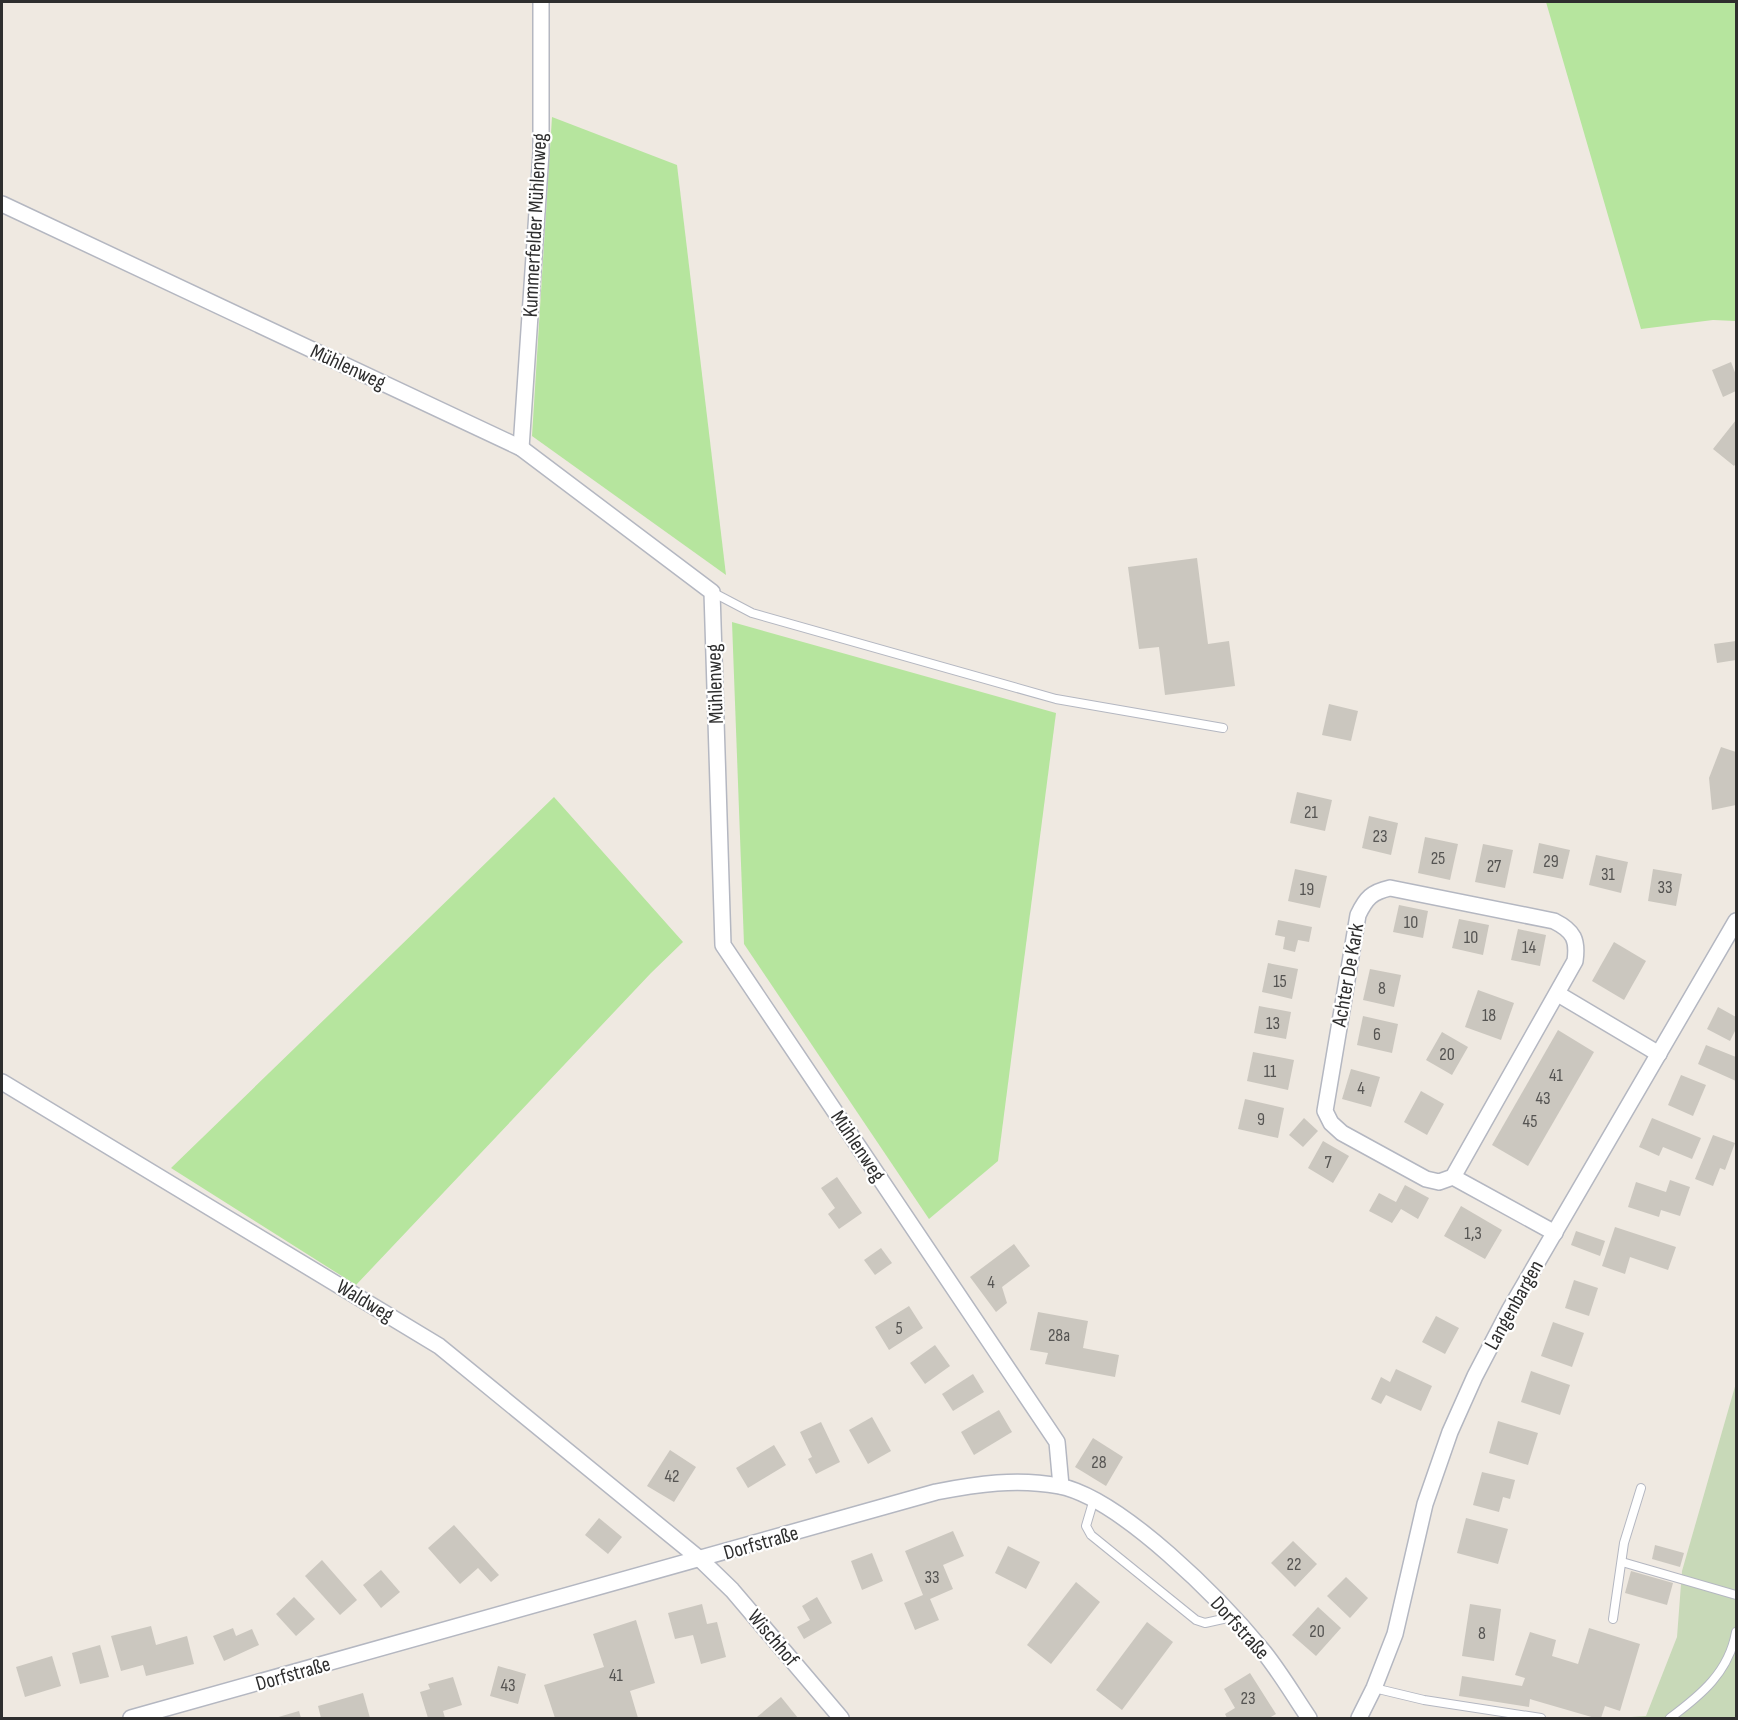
<svg xmlns="http://www.w3.org/2000/svg" width="1738" height="1720" viewBox="0 0 1738 1720" font-family="'Sofia Sans Condensed',sans-serif">
	<rect width="100%" height="100%" fill="#efe9e1"/>
	<g fill="#b6e59e">
		<polygon points="1546,2 1736,2 1736,321 1713,320 1641,329"/>
		<polygon points="552,117 677,165 726,575 532,436"/>
		<polygon points="732,622 1056,713 998,1161 929,1219 744,944"/>
		<polygon points="554,797 683,942 651,973 356,1285 171,1168"/>
	</g>
	<polygon fill="#c8d9b8" points="1736,1383 1736,1718 1616,1718 1646,1716 1677,1637 1682,1571"/>
	<g fill="#cbc7bf">
		<polygon points="1731,362 1736,375 1736,391 1723,397 1712,370"/>
		<polygon points="1736,420 1736,463 1734,466 1713,449"/>
		<polygon points="1197,558 1208,644 1229,641 1235,686 1165,695 1159,647 1139,649 1128,567"/>
		<polygon points="1736,641 1736,660 1717,663 1714,644"/>
		<polygon points="1329,704 1358,711 1351,741 1322,735"/>
		<polygon points="1721,747 1736,752 1736,805 1712,810 1709,778"/>
		<polygon points="1297,792 1332,800 1325,831 1290,823"/>
		<polygon points="1369,816 1398,823 1391,855 1362,848"/>
		<polygon points="1425,837 1458,844 1450,880 1418,873"/>
		<polygon points="1539,843 1570,850 1563,879 1533,873"/>
		<polygon points="1483,844 1513,850 1505,888 1475,882"/>
		<polygon points="1596,855 1628,862 1621,893 1589,885"/>
		<polygon points="1295,869 1327,876 1320,908 1288,901"/>
		<polygon points="1653,869 1682,874 1676,906 1648,901"/>
		<polygon points="1399,905 1428,911 1423,938 1393,932"/>
		<polygon points="1459,919 1489,925 1483,955 1452,948"/>
		<polygon points="1278,920 1312,927 1309,942 1298,940 1295,952 1283,949 1285,937 1275,935"/>
		<polygon points="1518,929 1546,935 1540,966 1511,960"/>
		<polygon points="1614,942 1646,961 1624,1000 1592,981"/>
		<polygon points="1268,963 1298,969 1292,999 1262,992"/>
		<polygon points="1370,969 1401,975 1394,1007 1363,1000"/>
		<polygon points="1478,990 1514,1003 1501,1040 1465,1027"/>
		<polygon points="1259,1006 1291,1012 1286,1039 1254,1033"/>
		<polygon points="1718,1007 1736,1017 1736,1029 1730,1041 1707,1029"/>
		<polygon points="1363,1016 1398,1024 1392,1053 1357,1045"/>
		<polygon points="1558,1030 1594,1052 1528,1166 1492,1145"/>
		<polygon points="1442,1032 1468,1047 1452,1075 1426,1060"/>
		<polygon points="1706,1045 1736,1057 1736,1081 1698,1064"/>
		<polygon points="1253,1052 1294,1060 1288,1090 1247,1081"/>
		<polygon points="1351,1069 1380,1077 1371,1107 1342,1099"/>
		<polygon points="1681,1075 1706,1085 1693,1116 1668,1105"/>
		<polygon points="1421,1091 1444,1104 1427,1135 1404,1122"/>
		<polygon points="1245,1099 1284,1108 1278,1138 1238,1129"/>
		<polygon points="1304,1118 1318,1131 1303,1147 1289,1135"/>
		<polygon points="1652,1118 1701,1138 1692,1159 1663,1147 1659,1156 1639,1147"/>
		<polygon points="1713,1135 1735,1143 1725,1170 1720,1168 1713,1186 1695,1179"/>
		<polygon points="1323,1141 1349,1156 1333,1183 1308,1168"/>
		<polygon points="837,1177 862,1213 839,1229 828,1214 835,1208 821,1188"/>
		<polygon points="1670,1180 1690,1187 1680,1216 1661,1210 1659,1217 1628,1207 1636,1182 1666,1192"/>
		<polygon points="1405,1185 1429,1198 1418,1219 1401,1209 1392,1223 1369,1211 1379,1193 1396,1202"/>
		<polygon points="1461,1206 1502,1230 1485,1259 1444,1236"/>
		<polygon points="1615,1227 1676,1247 1668,1270 1630,1257 1625,1274 1602,1266"/>
		<polygon points="1576,1231 1605,1241 1600,1256 1571,1245"/>
		<polygon points="1014,1244 1030,1266 1002,1287 1007,1303 996,1312 970,1277"/>
		<polygon points="881,1248 892,1263 875,1275 864,1260"/>
		<polygon points="1574,1280 1598,1288 1589,1316 1565,1308"/>
		<polygon points="909,1306 923,1328 889,1350 875,1327"/>
		<polygon points="1038,1312 1088,1321 1083,1348 1119,1355 1115,1377 1045,1364 1048,1353 1030,1350"/>
		<polygon points="1436,1316 1459,1328 1445,1354 1422,1342"/>
		<polygon points="1553,1322 1584,1333 1572,1367 1541,1356"/>
		<polygon points="935,1345 950,1366 925,1384 910,1363"/>
		<polygon points="1396,1369 1432,1386 1421,1411 1386,1395 1381,1404 1371,1399 1381,1377 1390,1382"/>
		<polygon points="1531,1371 1570,1385 1560,1415 1521,1402"/>
		<polygon points="973,1374 984,1392 953,1411 942,1394"/>
		<polygon points="999,1410 1012,1432 974,1455 961,1432"/>
		<polygon points="872,1417 891,1451 868,1464 849,1430"/>
		<polygon points="1498,1421 1538,1433 1528,1465 1489,1453"/>
		<polygon points="821,1422 840,1462 816,1474 808,1459 812,1457 800,1432"/>
		<polygon points="1093,1438 1123,1457 1106,1486 1075,1467"/>
		<polygon points="774,1445 786,1465 748,1488 736,1468"/>
		<polygon points="670,1450 696,1467 674,1502 647,1486"/>
		<polygon points="1482,1472 1515,1480 1510,1499 1503,1497 1499,1512 1473,1505"/>
		<polygon points="599,1518 622,1537 608,1554 585,1535"/>
		<polygon points="1466,1518 1508,1529 1498,1564 1457,1553"/>
		<polygon points="454,1525 499,1575 491,1582 478,1568 460,1584 428,1548"/>
		<polygon points="953,1531 964,1556 943,1565 953,1589 930,1599 939,1620 915,1630 904,1603 923,1595 905,1551"/>
		<polygon points="1293,1541 1317,1564 1295,1587 1271,1563"/>
		<polygon points="1655,1545 1684,1553 1680,1567 1652,1559"/>
		<polygon points="1008,1546 1040,1562 1026,1589 995,1573"/>
		<polygon points="872,1553 883,1581 862,1590 851,1561"/>
		<polygon points="322,1560 357,1600 340,1615 305,1576"/>
		<polygon points="381,1570 400,1592 381,1608 363,1585"/>
		<polygon points="1631,1571 1673,1583 1667,1605 1625,1593"/>
		<polygon points="1346,1577 1368,1598 1350,1618 1327,1596"/>
		<polygon points="1076,1582 1100,1602 1051,1664 1027,1645"/>
		<polygon points="294,1597 315,1619 296,1636 276,1614"/>
		<polygon points="817,1597 832,1623 804,1639 797,1627 810,1620 802,1606"/>
		<polygon points="702,1604 707,1624 717,1622 726,1657 701,1664 693,1635 675,1639 668,1613"/>
		<polygon points="1470,1604 1501,1609 1494,1661 1462,1656"/>
		<polygon points="1318,1607 1341,1628 1316,1656 1292,1635"/>
		<polygon points="636,1620 655,1683 630,1691 638,1718 555,1718 544,1685 604,1667 593,1634"/>
		<polygon points="1147,1622 1173,1642 1122,1710 1096,1690"/>
		<polygon points="151,1626 156,1645 187,1636 194,1664 146,1676 143,1665 121,1671 111,1636"/>
		<polygon points="233,1628 236,1636 252,1629 259,1645 224,1661 213,1636"/>
		<polygon points="1589,1628 1640,1644 1620,1711 1605,1706 1601,1718 1595,1718 1533,1700 1530,1699 1529,1707 1459,1696 1462,1676 1522,1686 1525,1678 1515,1675 1530,1632 1556,1640 1552,1656 1578,1664"/>
		<polygon points="100,1645 109,1677 80,1684 72,1653"/>
		<polygon points="52,1656 61,1686 25,1697 16,1667"/>
		<polygon points="498,1666 526,1674 518,1704 490,1696"/>
		<polygon points="1250,1673 1276,1714 1269,1718 1227,1718 1225,1714 1235,1708 1224,1689"/>
		<polygon points="453,1677 462,1705 443,1711 445,1718 428,1718 420,1692 430,1689 428,1684"/>
		<polygon points="363,1693 370,1718 321,1718 318,1706"/>
		<polygon points="781,1697 798,1718 759,1718 757,1717"/>
		<polygon points="299,1711 301,1718 275,1718"/>
	</g>
	<g fill="none" stroke-linecap="round" stroke-linejoin="round">
		<defs>
			<g id="service">
				<polyline points="712,592 752,613 1056,699 1223,728"/>
				<polyline points="1094,1499 1086,1526 1091,1535 1196,1620 1205,1623 1232,1617"/>
				<polyline points="1622,1562 1736,1595"/>
				<polyline points="1613,1619 1624,1543 1641,1488"/>
				<polyline points="1374,1688 1424,1700 1541,1718"/>
				<path d="M 1670,1718 C 1701,1695 1729,1672 1736,1632"/>
			</g>
			<g id="minor">
				<polyline points="2,204 521,448 712,592 723,945 1057,1442 1061,1486"/>
				<polyline points="521,448 541,153 541,2"/>
				<path d="M 1390,888 L 1554,921 C 1574,931 1578,940 1575,961 L 1453,1177 L 1439,1182 L 1426,1179 L 1342,1133 L 1331,1123 L 1325,1111 L 1358,915 C 1366,898 1372,892 1390,888 Z"/>
				<polyline points="1558,994 1659,1054"/>
				<polyline points="2,1082 439,1346 701,1560 732,1590 841,1718"/>
				<polyline points="1453,1177 1555,1233"/>
				<path d="M 131,1718 L 936,1492 C 977,1484 1017,1478 1059,1486 C 1121,1498 1222,1601 1263,1651 C 1280,1672 1294,1696 1309,1718"/>
				<polyline points="1359,1718 1374,1688 1395,1634 1425,1504 1450,1432 1475,1376 1510,1309 1736,921"/>
			</g>
		</defs>
		<use href="#service" stroke="#b4b7c1" stroke-width="10"/>
		<use href="#minor" stroke="#b4b7c1" stroke-width="18"/>
		<use href="#service" stroke="#fff" stroke-width="8"/>
		<use href="#minor" stroke="#fff" stroke-width="15"/>
	</g>
	<g text-anchor="middle" dominant-baseline="central" stroke-width="4.5" stroke-linejoin="round" paint-order="stroke">
		<g font-size="18" fill="#555452">
			<text x="1311" y="812">21</text>
			<text x="1380" y="836">23</text>
			<text x="1438" y="858">25</text>
			<text x="1551" y="861">29</text>
			<text x="1494" y="866">27</text>
			<text x="1608" y="874">31</text>
			<text x="1665" y="887">33</text>
			<text x="1307" y="889">19</text>
			<text x="1411" y="922">10</text>
			<text x="1471" y="937">10</text>
			<text x="1529" y="947">14</text>
			<text x="1280" y="981">15</text>
			<text x="1382" y="988">8</text>
			<text x="1489" y="1015">18</text>
			<text x="1273" y="1023">13</text>
			<text x="1377" y="1034">6</text>
			<text x="1447" y="1054">20</text>
			<text x="1270" y="1071">11</text>
			<text x="1556" y="1075">41</text>
			<text x="1361" y="1088">4</text>
			<text x="1543" y="1098">43</text>
			<text x="1261" y="1119">9</text>
			<text x="1530" y="1121">45</text>
			<text x="1328" y="1162">7</text>
			<text x="1473" y="1233">1,3</text>
			<text x="991" y="1282">4</text>
			<text x="899" y="1328">5</text>
			<text x="1059" y="1335">28a</text>
			<text x="1099" y="1462">28</text>
			<text x="672" y="1476">42</text>
			<text x="1294" y="1564">22</text>
			<text x="932" y="1577">33</text>
			<text x="1317" y="1631">20</text>
			<text x="1482" y="1633">8</text>
			<text x="616" y="1675">41</text>
			<text x="508" y="1685">43</text>
			<text x="1248" y="1698">23</text>
		</g>
		<g font-size="21" fill="#2e2e2e" stroke="#fff">
			<text transform="translate(535 225) rotate(-87)">Kummerfelder Mühlenweg</text>
			<text transform="translate(348 367) rotate(25)">Mühlenweg</text>
			<text transform="translate(715 684) rotate(-92)">Mühlenweg</text>
			<text transform="translate(1348 975) rotate(-80)">Achter De Kark</text>
			<text transform="translate(858 1146) rotate(56)">Mühlenweg</text>
			<text transform="translate(365 1301) rotate(31)">Waldweg</text>
			<text transform="translate(1514 1305) rotate(-61)">Langenbargen</text>
			<text transform="translate(761 1543) rotate(-16)">Dorfstraße</text>
			<text transform="translate(1240 1628) rotate(48)">Dorfstraße</text>
			<text transform="translate(773 1638) rotate(50)">Wischhof</text>
			<text transform="translate(293 1674) rotate(-16)">Dorfstraße</text>
		</g>
	</g>
	<rect width="1738" height="1720" fill="none" stroke="#2e2e2e" stroke-width="6"/>
</svg>
